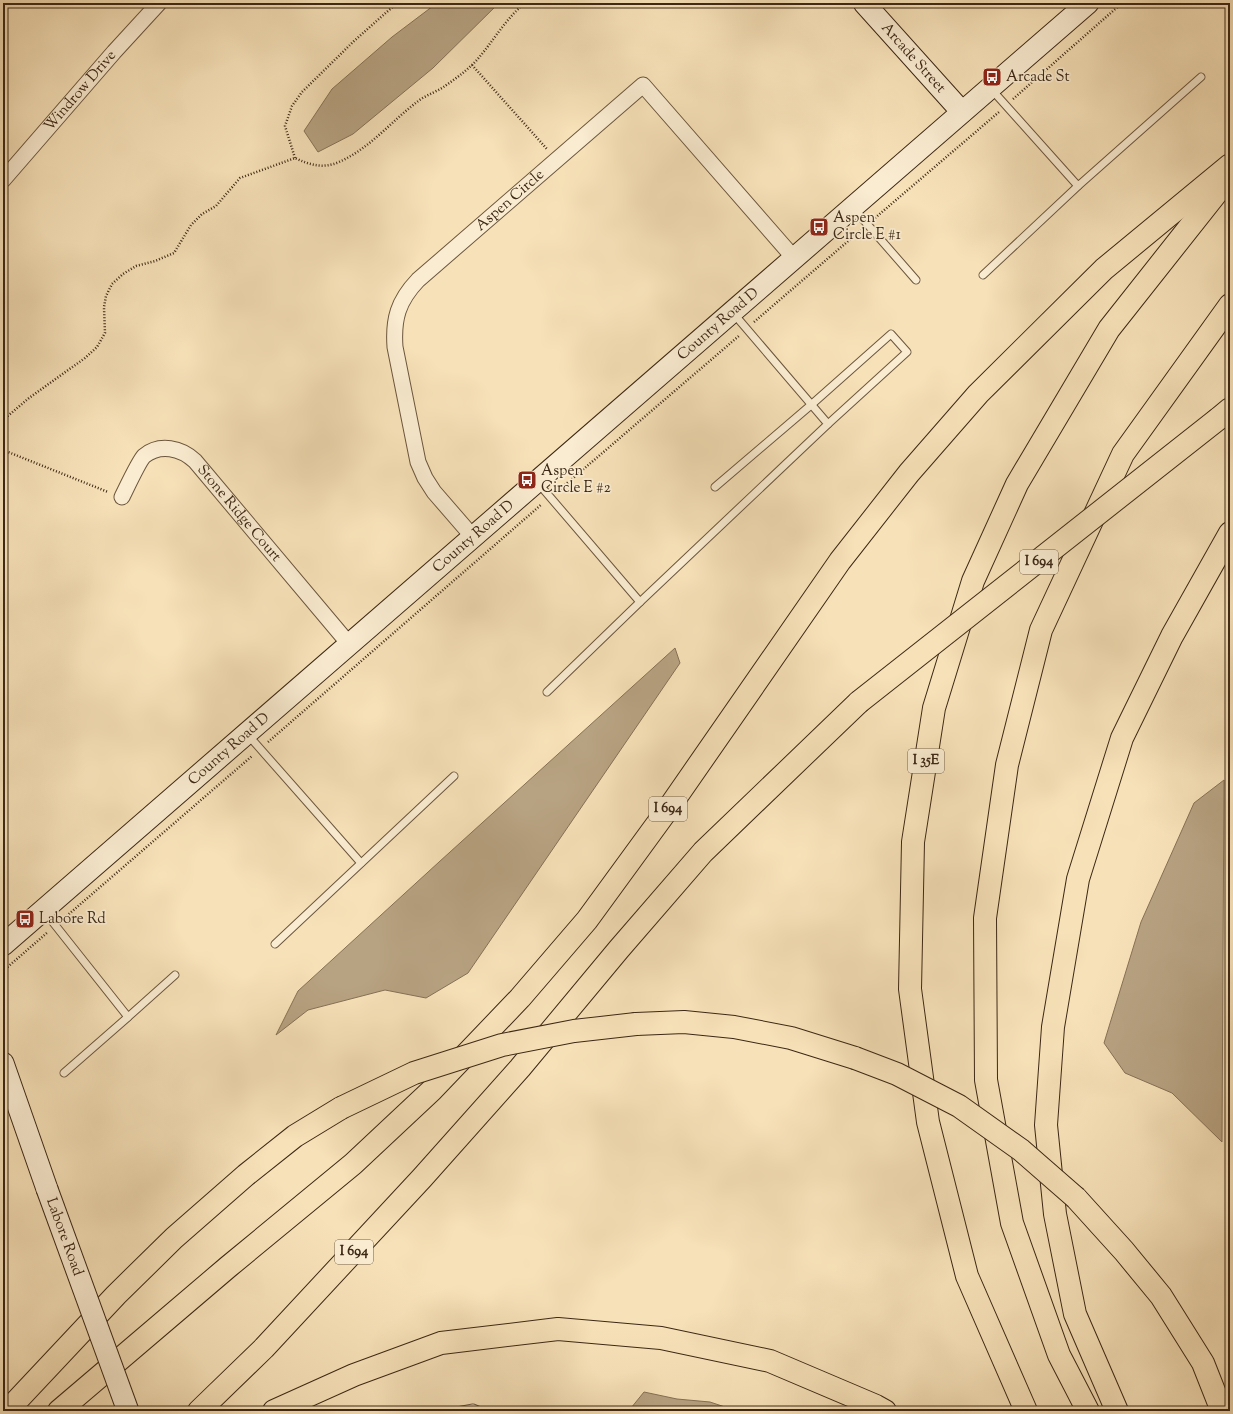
<svg xmlns="http://www.w3.org/2000/svg" width="1233" height="1414" viewBox="0 0 1233 1414" font-family="'Sorts Mill Goudy',serif">
	<rect width="100%" height="100%" fill="#f7e1b8"/>
	<filter id="stains"><feTurbulence type="fractalNoise" baseFrequency=".005" numOctaves="4"/><feColorMatrix values="0 0 0 0 .2 0 0 0 0 .09 0 0 0 0 .02 0 0 0 .5 -.17"/></filter>
	<radialGradient id="worn" r=".72"><stop offset=".6" stop-color="#630" stop-opacity="0"/><stop offset="1" stop-color="#630" stop-opacity=".3"/></radialGradient>
	<g fill="#b7a281" stroke="#867156">
		<polygon points="437,3 499,3 433,68 353,134 318,152 304,131 332,89 392,37"/>
		<polygon points="675,648 680,663 468,973 426,998 385,990 308,1010 276,1035 298,991 439,862"/>
		<polygon points="1224,780 1222,1142 1172,1093 1125,1073 1104,1043 1141,922 1194,803"/>
		<polygon points="644,1392 677,1399 710,1402 737,1411 635,1411 631,1408"/>
	</g>
	<g fill="none" stroke-linecap="round" stroke-linejoin="round">
		<defs>
			<g id="lane">
				<polyline points="992,90 1078,186 1201,77"/>
				<polyline points="854,209 916,280"/>
				<polyline points="983,275 1078,186"/>
				<polyline points="538,483 640,602 828,424 734,314"/>
				<polyline points="715,487 811,405 891,334 907,352 828,424"/>
				<polyline points="547,692 640,602"/>
				<polyline points="248,735 361,863"/>
				<polyline points="44,911 128,1017 175,975"/>
				<polyline points="275,944 454,776"/>
				<polyline points="64,1073 128,1017"/>
				<polyline points="457,1411 473,1408 480,1411"/>
			</g>
			<g id="street">
				<path id="s1" d="M 3,180 L 114,52 L 159,3"/>
				<path id="s2" d="M 122,497 C 126,489 139,461 144,456 C 160,443 181,448 195,461 L 349,644"/>
				<path id="s3" d="M 473,537 L 434,492 L 425,478 L 418,462 L 395,347 C 393,319 398,301 418,280 L 643,85 L 794,258"/>
			</g>
			<g id="secondary">
				<path id="s4" d="M 864,3 L 962,112"/>
				<path id="s5" d="M 3,945 L 1088,3"/>
				<polyline points="3,1063 47,1189"/>
			</g>
			<g id="highway">
				<polyline points="1218,419 1230,409"/>
				<polyline points="636,1024 684,1022 734,1027 791,1038 855,1058"/>
				<polyline points="1076,1198 1124,1251 1161,1296 1203,1363 1222,1411"/>
				<polyline points="7,1411 116,1295 174,1238 246,1175 295,1136 341,1108"/>
				<polyline points="59,1411 228,1267 353,1164 432,1090 520,998 587,920 668,809 840,561 909,473 978,394 1104,269 1230,165"/>
				<polyline points="199,1411 264,1348 422,1178 520,1068 619,949 703,852 859,702"/>
				<polyline points="274,1411 354,1375 441,1343 558,1329 661,1338 770,1361 876,1406 885,1411"/>
				<polyline points="1026,1411 967,1276 928,1122 910,989 913,842 934,708 973,581 1017,484 1109,329 1226,181"/>
				<polyline points="1088,1411 1059,1355 1012,1223 986,1080 985,918 1007,765 1041,630 1123,454 1230,305"/>
				<polyline points="1117,1411 1075,1314 1055,1214 1046,1125 1053,1027 1078,879 1122,738 1172,636 1230,533"/>
			</g>
		</defs>
		<use href="#lane" stroke="#6b563e" stroke-width="9"/>
		<use href="#street" stroke="#6b563e" stroke-width="17"/>
		<use href="#secondary" stroke="#3c2815" stroke-width="23"/>
		<use href="#highway" stroke="#3c2815" stroke-width="24"/>
		<g stroke="#3c2815" stroke-width="2.5" stroke-dasharray="1 2" stroke-linecap="butt">
			<polyline points="472,65 547,149"/>
			<polyline points="1013,99 1122,3"/>
			<polyline points="295,158 285,126 292,106 302,92 354,41 397,3"/>
			<polyline points="875,218 999,112"/>
			<polyline points="754,322 861,230"/>
			<path d="M 3,420 L 29,398 L 85,358 L 97,347 L 105,333 L 104,307 L 106,296 L 112,284 L 123,274 L 136,266 L 155,261 L 174,253 L 191,225 L 202,214 L 216,206 L 240,178 L 295,158 C 310,165 323,169 339,162 C 371,148 393,119 421,99 C 429,94 438,91 445,86 C 455,79 465,72 474,63 C 492,44 504,20 525,3"/>
			<polyline points="3,450 108,492"/>
			<polyline points="558,491 740,335"/>
			<polyline points="268,742 542,504"/>
			<polyline points="62,920 252,756"/>
			<polyline points="3,971 48,932"/>
		</g>
		<use href="#lane" stroke="#faecd1" stroke-width="7"/>
		<use href="#street" stroke="#faecd1" stroke-width="15"/>
		<use href="#secondary" stroke="#faecd1" stroke-width="21"/>
		<use href="#highway" stroke="#f7e1b8" stroke-width="22"/>
		<defs>
			<g id="secondary-bridge">
				<path id="s6" d="M 47,1189 L 128,1411"/>
			</g>
			<g id="highway-bridge">
				<polyline points="859,702 1218,419"/>
				<polyline points="855,1058 897,1074 959,1106 1021,1150 1076,1198"/>
				<polyline points="341,1108 414,1073 502,1045 574,1031 636,1024"/>
			</g>
		</defs>
		<use href="#secondary-bridge" stroke="#3c2815" stroke-width="23" stroke-linecap="butt"/>
		<use href="#highway-bridge" stroke="#3c2815" stroke-width="24" stroke-linecap="butt"/>
		<use href="#secondary-bridge" stroke="#faecd1" stroke-width="21"/>
		<use href="#highway-bridge" stroke="#f7e1b8" stroke-width="22"/>
	</g>
	<defs>
		<symbol id="bus-square" viewBox="-11 -11 22 22"><rect x="-9" y="-9" width="18" height="18" rx="4" fill="#8f2418" stroke="#faecd1"/><path d="M-5-6H5V4H4V6H2V4H-2V6H-4V4H-5ZM-3.5-4V0h7V-4ZM-3.5 1.2v1.5H-2V1.2ZM2 1.2v1.5H3.5V1.2Z" fill="#fff"/></symbol>
	</defs>
	<g fill-rule="evenodd">
		<use href="#bus-square" x="981" y="66" width="22" height="22"/>
		<use href="#bus-square" x="808" y="216" width="22" height="22"/>
		<use href="#bus-square" x="516" y="469" width="22" height="22"/>
		<use href="#bus-square" x="14" y="908" width="22" height="22"/>
	</g>
	<g text-anchor="middle" dominant-baseline="central" stroke-width="3.5" stroke-linejoin="round" paint-order="stroke">
		<g fill="#faecd1" stroke="#75634d" stroke-width="1">
			<rect x="1020" y="550" width="38" height="24" rx="3"/>
			<rect x="908" y="749" width="36" height="24" rx="3"/>
			<rect x="649" y="797" width="38" height="24" rx="3"/>
			<rect x="335" y="1240" width="38" height="24" rx="3"/>
		</g>
		<g font-size="14" font-weight="bold" fill="#3c2815">
			<text x="1039" y="562">I 694</text>
			<text x="926" y="761">I 35E</text>
			<text x="668" y="809">I 694</text>
			<text x="354" y="1252">I 694</text>
		</g>
		<g font-size="15" fill="#3c2815" stroke="#faecd1">
			<text stroke="none"><textPath href="#s4" startOffset="74">Arcade Street</textPath></text>
			<text stroke="none"><textPath href="#s1" startOffset="118">Windrow Drive</textPath></text>
			<text stroke="none"><textPath href="#s3" startOffset="406">Aspen Circle</textPath></text>
			<text stroke="none"><textPath href="#s5" startOffset="947">County Road D</textPath></text>
			<text stroke="none"><textPath href="#s2" startOffset="171">Stone Ridge Court</textPath></text>
			<text stroke="none"><textPath href="#s5" startOffset="623">County Road D</textPath></text>
			<text stroke="none"><textPath href="#s5" startOffset="299">County Road D</textPath></text>
			<text stroke="none"><textPath href="#s6" startOffset="51">Labore Road</textPath></text>
		</g>
		<g font-size="15" fill="#3c2815" stroke="#faecd1" text-anchor="start">
			<text x="1006" y="77">Arcade St</text>
			<text x="833" y="218">Aspen<tspan x="833" dy="17">Circle E #1</tspan></text>
			<text x="541" y="471">Aspen<tspan x="541" dy="17">Circle E #2</tspan></text>
			<text x="39" y="919">Labore Rd</text>
		</g>
	</g>
	<rect width="1233" height="1414" fill="none" stroke="#f7e1b8" stroke-width="16"/>
	<rect x="4" y="4" width="1225" height="1406" fill="none" stroke="#3c2815" stroke-width="2"/>
	<rect x="8" y="8" width="1217" height="1398" fill="none" stroke="#3c2815"/>
	<rect width="100%" height="100%" filter="url(#stains)"/>
	<rect width="100%" height="100%" fill="url(#worn)"/>
</svg>
